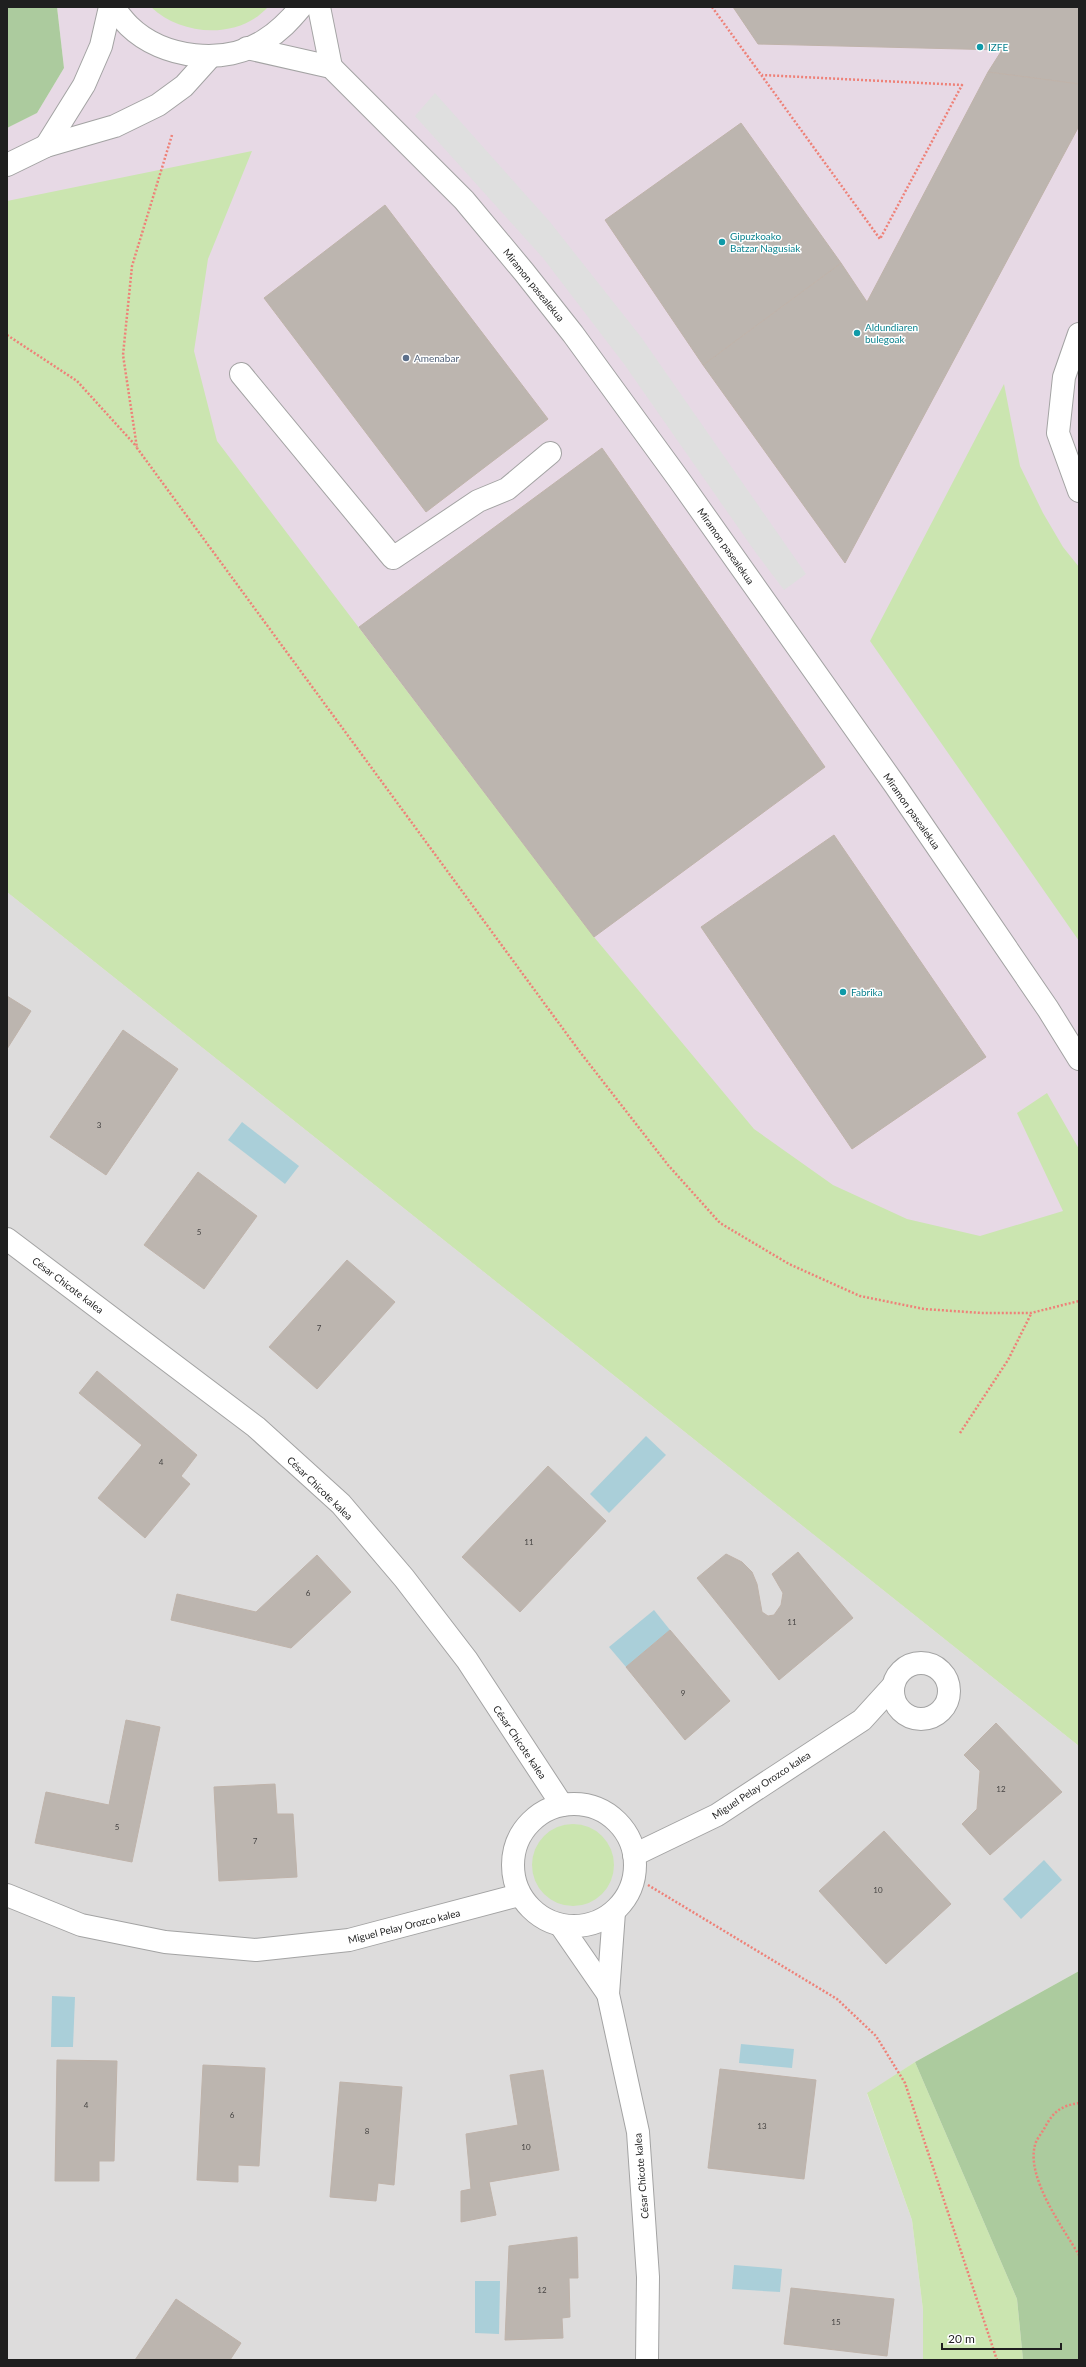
<svg xmlns="http://www.w3.org/2000/svg" width="1086" height="2367" viewBox="0 0 1086 2367" font-family="Lato,sans-serif">
	<rect width="100%" height="100%" fill="#efece6"/>
	<polygon fill="#dddcdc" points="7,892 1079,1746 1079,1971 915,2062 867,2094 912,2220 923,2310 923,2360 7,2360"/>
	<polygon fill="#e7d9e5" points="57,7 1079,7 1079,1746 7,892 7,128 37,113 64,68"/>
	<g fill="#cbe5b0">
		<path d="M 151,7 L 268,7 C 238,40 181,36 151,7 Z"/>
		<polygon points="252,151 208,259 194,351 217,441 594,937 754,1129 833,1185 907,1219 980,1236 1063,1211 1017,1113 1047,1093 1079,1149 1079,1746 7,892 7,201"/>
		<polygon points="1004,384 1020,466 1043,513 1063,547 1079,567 1079,941 870,641"/>
		<circle cx="573" cy="1865" r="41"/>
		<polygon points="915,2062 1017,2299 1023,2360 923,2360 923,2310 912,2220 867,2093"/>
	</g>
	<g fill="#accb9e">
		<polygon points="7,7 57,7 64,68 37,113 7,128"/>
		<polygon points="1079,1971 1079,2360 1023,2360 1017,2299 915,2062"/>
	</g>
	<polygon fill="#dfdfdf" points="435,93 550,222 641,337 806,574 784,590 756,553 624,364 543,258 415,116"/>
	<g fill="#aacfd9">
		<polygon points="242,1122 299,1166 285,1184 228,1140"/>
		<polygon points="646,1436 666,1455 609,1513 590,1494"/>
		<polygon points="654,1610 670,1630 626,1667 609,1647"/>
		<polygon points="1044,1860 1062,1880 1021,1919 1003,1899"/>
		<polygon points="52,1996 75,1997 73,2047 51,2047"/>
		<polygon points="741,2044 794,2049 792,2068 739,2063"/>
		<polygon points="734,2265 782,2269 780,2292 732,2289"/>
		<polygon points="475,2281 500,2281 499,2334 475,2333"/>
	</g>
	<g fill="#bcb5af" stroke="#bfb3aa">
		<polygon points="733,7 1079,7 1079,84 988,72 1002,50 758,44"/>
		<polygon points="988,72 1079,84 1079,126 845,563 703,365 841,263 867,302"/>
		<polygon points="741,123 841,263 703,365 605,220"/>
		<polygon points="385,205 548,419 426,512 264,298"/>
		<polygon points="602,448 825,767 594,937 359,627"/>
		<polygon points="834,835 986,1057 852,1149 701,927"/>
		<polygon points="7,996 31,1011 7,1049"/>
		<polygon points="123,1030 178,1069 106,1175 50,1137"/>
		<polygon points="198,1172 257,1216 204,1289 144,1245"/>
		<polygon points="347,1260 395,1302 317,1389 269,1347"/>
		<polygon points="97,1371 197,1455 181,1476 190,1484 145,1538 98,1498 142,1445 79,1393"/>
		<polygon points="548,1466 606,1521 520,1612 462,1557"/>
		<polygon points="798,1552 853,1618 779,1680 697,1578 726,1554 742,1562 752,1572 757,1584 762,1612 768,1616 774,1615 781,1605 783,1593 772,1574"/>
		<polygon points="317,1555 351,1592 291,1648 171,1620 177,1594 256,1612"/>
		<polygon points="670,1630 730,1701 685,1740 626,1667"/>
		<polygon points="126,1720 160,1727 132,1862 35,1843 46,1792 109,1805"/>
		<polygon points="996,1723 1062,1792 990,1855 962,1824 977,1809 980,1771 964,1755"/>
		<polygon points="275,1784 277,1814 293,1814 297,1877 219,1881 214,1787"/>
		<polygon points="884,1831 951,1904 886,1964 819,1891"/>
		<polygon points="57,2060 117,2061 114,2161 99,2161 99,2181 55,2181"/>
		<polygon points="203,2065 265,2068 259,2166 238,2165 238,2182 197,2180"/>
		<polygon points="720,2069 816,2080 804,2179 708,2168"/>
		<polygon points="543,2070 559,2170 489,2182 496,2215 461,2222 461,2191 471,2189 466,2134 518,2125 510,2075"/>
		<polygon points="340,2082 402,2087 394,2185 378,2183 376,2201 330,2197"/>
		<polygon points="577,2237 578,2278 569,2278 570,2317 562,2318 563,2338 505,2340 509,2246"/>
		<polygon points="791,2288 894,2299 887,2356 784,2344"/>
		<polygon points="176,2299 241,2343 230,2360 135,2360"/>
	</g>
	<g fill="none" stroke-linecap="round" stroke-linejoin="round">
		<defs>
			<polyline id="lane" points="241,374 393,558 478,501 507,489 550,453"/>
			<g id="street">
				<path d="M 113,7 C 118,13 123,20 129,26 C 163,59 225,66 265,40 C 280,31 290,20 301,7"/>
				<polyline points="319,7 331,67"/>
				<polyline points="247,48 331,67 464,200 524,272 573,334 680,481 895,785 1048,1009 1079,1059"/>
				<polyline points="46,146 84,85 101,46 110,7"/>
				<polyline points="7,165 46,146 115,126 158,105 184,86 211,56"/>
				<polyline points="1079,334 1064,377 1058,433 1079,491"/>
				<polyline points="7,1239 256,1427 341,1504 404,1578 467,1660 562,1805"/>
				<circle cx="921" cy="1691" r="28"/>
				<circle cx="574" cy="1865" r="61"/>
				<polyline points="634,1855 717,1815 862,1720 892,1687"/>
				<polyline points="7,1895 81,1925 165,1942 256,1950 349,1940 519,1895"/>
				<polyline points="614,1912 608,1994 638,2132 648,2277 647,2360"/>
				<polyline points="561,1926 608,1994"/>
			</g>
		</defs>
		<use href="#lane" stroke="#a3a3a3" stroke-width="24"/>
		<use href="#street" stroke="#a3a3a3" stroke-width="24"/>
		<g stroke="#ee8178" stroke-width="2.5" stroke-dasharray="2 2" stroke-linecap="butt">
			<polyline points="712,7 880,239 962,85 762,75"/>
			<polyline points="172,135 132,266 123,355 137,448 580,1052 668,1165 720,1223 789,1264 860,1296 924,1309 982,1313 1031,1313 1079,1301"/>
			<polyline points="7,335 77,381 137,447"/>
			<polyline points="960,1433 1008,1360 1031,1314"/>
			<polyline points="648,1885 837,1999 876,2036 905,2083 997,2360"/>
			<path d="M 1079,2103 C 1060,2106 1053,2112 1044,2129 C 1041,2134 1036,2140 1035,2145 C 1026,2178 1063,2228 1079,2255"/>
		</g>
		<use href="#lane" stroke="#fff" stroke-width="22"/>
		<use href="#street" stroke="#fff" stroke-width="22"/>
	</g>
	<g fill="#0f9aa8" stroke="#fff" stroke-width="1.5">
		<circle cx="980" cy="47" r="4"/>
		<circle cx="722" cy="242" r="4"/>
		<circle cx="857" cy="333" r="4"/>
		<circle cx="843" cy="992" r="4"/>
	</g>
	<circle fill="#5c6f8a" stroke="#fff" stroke-width="1.5" cx="406" cy="358" r="4"/>
	<g text-anchor="middle" dominant-baseline="central" stroke-width="3" stroke-linejoin="round" paint-order="stroke">
		<g font-size="8" fill="#464443">
			<text x="99" y="1125">3</text>
			<text x="199" y="1232">5</text>
			<text x="319" y="1328">7</text>
			<text x="161" y="1462">4</text>
			<text x="529" y="1542">11</text>
			<text x="308" y="1593">6</text>
			<text x="792" y="1622">11</text>
			<text x="683" y="1693">9</text>
			<text x="1001" y="1789">12</text>
			<text x="117" y="1827">5</text>
			<text x="255" y="1841">7</text>
			<text x="878" y="1890">10</text>
			<text x="86" y="2105">4</text>
			<text x="232" y="2115">6</text>
			<text x="762" y="2126">13</text>
			<text x="367" y="2131">8</text>
			<text x="526" y="2147">10</text>
			<text x="542" y="2290">12</text>
			<text x="836" y="2322">15</text>
		</g>
		<g font-size="10" fill="#0d838f" stroke="#fff" text-anchor="start">
			<text x="988" y="47">IZFE</text>
			<text x="730" y="236">Gipuzkoako<tspan x="730" dy="12">Batzar Nagusiak</tspan></text>
			<text x="865" y="327">Aldundiaren<tspan x="865" dy="12">bulegoak</tspan></text>
			<text x="851" y="992">Fabrika</text>
		</g>
		<g font-size="10" fill="#1f1f1f" stroke="#fff">
			<text transform="translate(534 285) rotate(51)">Miramon pasealekua</text>
			<text transform="translate(726 546) rotate(55)">Miramon pasealekua</text>
			<text transform="translate(912 811) rotate(55)">Miramon pasealekua</text>
			<text transform="translate(68 1285) rotate(37)">César Chicote kalea</text>
			<text transform="translate(320 1488) rotate(44)">César Chicote kalea</text>
			<text transform="translate(520 1742) rotate(56)">César Chicote kalea</text>
			<text transform="translate(761 1785) rotate(-33)">Miguel Pelay Orozco kalea</text>
			<text transform="translate(404 1926) rotate(-14)">Miguel Pelay Orozco kalea</text>
			<text transform="translate(641 2176) rotate(-95)">César Chicote kalea</text>
		</g>
		<g font-size="10" fill="#4e5e75" stroke="#fff" text-anchor="start">
			<text x="414" y="358">Amenabar</text>
		</g>
	</g>
	<rect width="1086" height="2367" fill="none" stroke="#1f1f1f" stroke-width="16"/>
	<path d="M942 2343v6h119v-6" fill="none" stroke="#1f1f1f" stroke-width="2"/>
	<text x="948" y="2343" font-size="12" fill="#1f1f1f" stroke="#ffffff" stroke-width="3" paint-order="stroke">20 m</text>
</svg>
